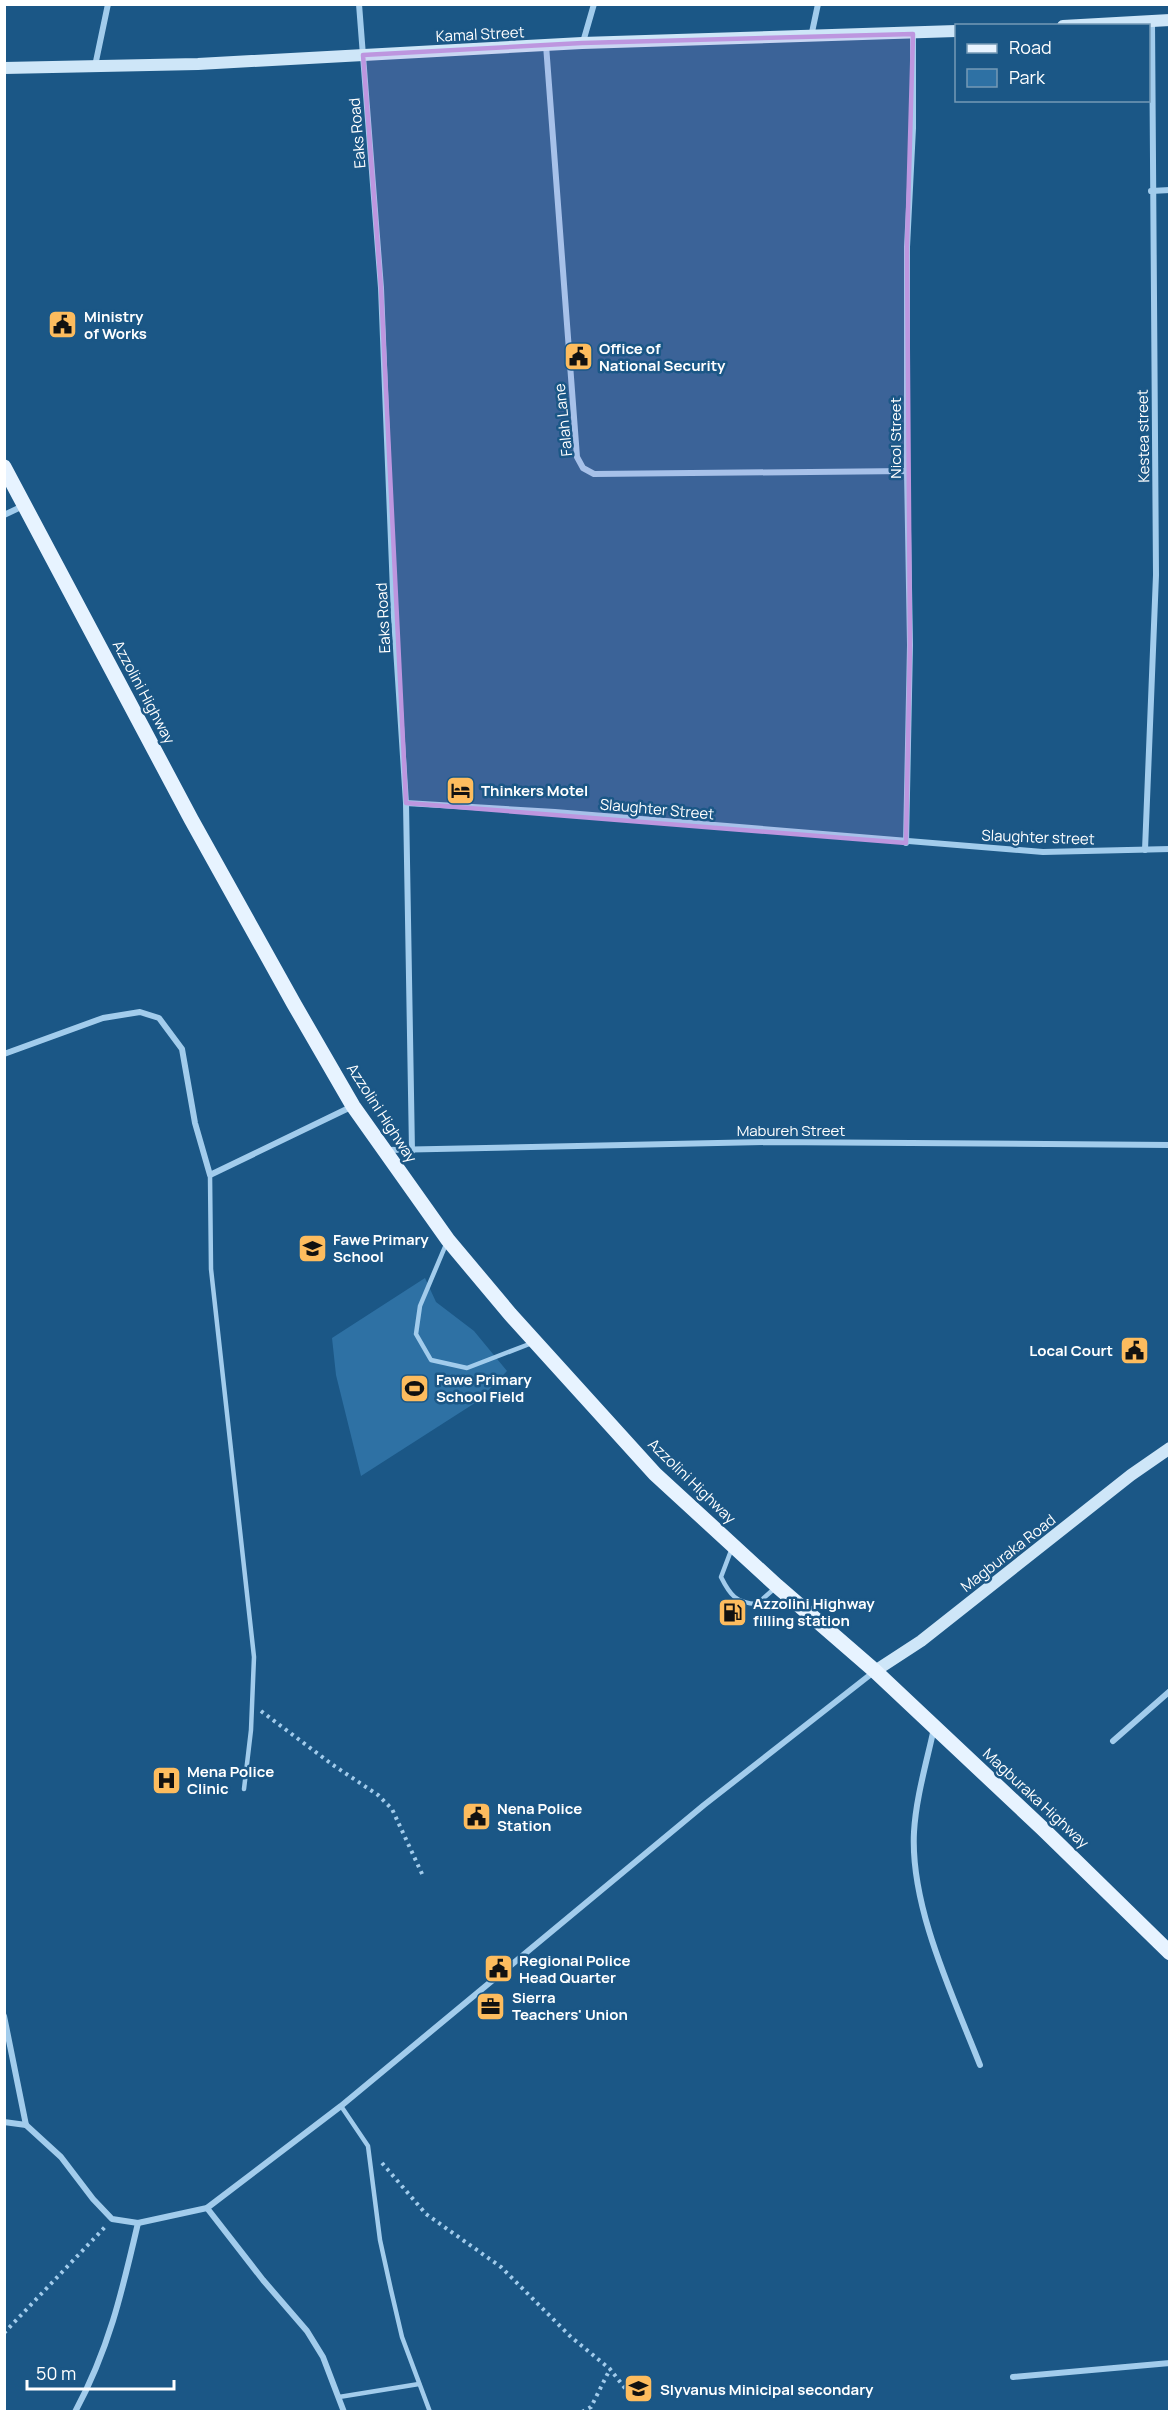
<svg xmlns="http://www.w3.org/2000/svg" width="1174" height="2416" viewBox="0 0 1174 2416" font-family="Manrope,sans-serif">
	<rect width="100%" height="100%" fill="#1b5786"/>
	<polygon fill="#2e71a4" points="425,1278 436,1302 474,1331 507,1371 478,1401 361,1476 336,1375 332,1338"/>
	<g fill="none" stroke-linecap="round" stroke-linejoin="round">
		<g stroke="#a2ccec" stroke-width="4" stroke-dasharray="3 4.5" stroke-linecap="butt">
			<polyline points="261,1711 333,1765 378,1795 392,1809 423,1876"/>
			<polyline points="382,2163 426,2214 501,2267 571,2337 610,2369 628,2392"/>
			<polyline points="4,2333 105,2227"/>
			<polyline points="582,2412 591,2407 610,2369"/>
		</g>
		<g stroke="#a2ccec" stroke-width="4.5">
			<polyline points="210,1175 211,1269 254,1657 251,1730 244,1789"/>
			<polyline points="447,1242 420,1306 416,1334 431,1360 467,1368 532,1343"/>
			<path d="M 732,1548 L 721,1577 C 730,1595 736,1603 757,1604 L 775,1588"/>
			<polyline points="341,2106 368,2146 380,2240 391,2290 402,2337 430,2412"/>
			<polyline points="339,2397 419,2384"/>
		</g>
		<g stroke="#a2ccec" stroke-width="6">
			<polyline points="359,4 381,288 394,617 406,803 412,1151"/>
			<polyline points="811,37 818,4"/>
			<polyline points="583,42 594,4"/>
			<polyline points="546,45 577,457 583,468 594,474 907,471"/>
			<polyline points="95,66 108,4"/>
			<polyline points="1151,191 1170,190"/>
			<polyline points="4,515 23,506"/>
			<polyline points="406,803 555,812 1043,852 1170,849"/>
			<polyline points="906,843 910,645 907,471 907,247 913,128 913,34"/>
			<polyline points="1145,850 1156,575 1152,21"/>
			<polyline points="4,1054 103,1018 140,1012 159,1018 182,1049 195,1123 210,1175 353,1106"/>
			<polyline points="387,1150 769,1142 1170,1145"/>
			<path d="M 934,1728 C 927,1761 916,1797 914,1832 C 910,1907 953,1996 980,2065"/>
			<polyline points="1113,1741 1170,1691"/>
			<polyline points="4,2016 26,2125 61,2157 93,2199 112,2219 138,2223 207,2208 341,2106 704,1805 875,1671"/>
			<polyline points="4,2122 26,2125"/>
			<polyline points="207,2208 263,2280 307,2331 323,2357 344,2412"/>
			<polyline points="1013,2377 1170,2363"/>
			<path d="M 75,2412 C 109,2349 122,2292 138,2223"/>
		</g>
		<g stroke="#cee6f8" stroke-width="12">
			<polyline points="1063,26 1170,20"/>
			<polyline points="4,68 198,64 582,43 956,31"/>
			<polyline points="875,1671 921,1641 1131,1475 1170,1448"/>
		</g>
		<polyline stroke="#e7f3ff" stroke-width="15" points="4,467 191,819 294,1004 353,1106 448,1240 510,1314 655,1474 777,1586 875,1671 1043,1829 1170,1953"/>
	</g>
	<path fill="#bd96df" fill-opacity="0.2" stroke="#bd96df" stroke-width="4.5" stroke-linejoin="round" d="M 913,34 L 907,247 L 910,645 L 906,843 L 406,803 L 381,288 L 363,55 L 582,43 Z"/>
	<defs>
		<symbol id="civic-square" viewBox="-11 -11 22 22"><rect x="-9" y="-9" width="18" height="18" rx="4" fill="#fdbc5e" stroke="#1b5786"/><path d="M-.6-6.5H3V-4.5H.6V-3L4-1V1h2V6H-6V1h2V-1L-.6-3ZM-1.2 2.5V6h2.4V2.5Z" fill="#111"/></symbol>
		<symbol id="hotel-square" viewBox="-11 -11 22 22"><rect x="-9" y="-9" width="18" height="18" rx="4" fill="#fdbc5e" stroke="#1b5786"/><path d="M-6-4.5h1.5V1H6V5H4.5V3h-9V5H-6ZM-4 0a1.8 1.8 0 1 1 3.6 0ZM.5 0V-2.5h3Q6-2.5 6 0Z" fill="#111"/></symbol>
		<symbol id="school-square" viewBox="-11 -11 22 22"><rect x="-9" y="-9" width="18" height="18" rx="4" fill="#fdbc5e" stroke="#1b5786"/><path d="M0-5L7-2L0 1L-7-2ZM-4 1L0 2.5L4 1V4Q0 6-4 4Z" fill="#111"/></symbol>
		<symbol id="stadium-square" viewBox="-11 -11 22 22"><rect x="-9" y="-9" width="18" height="18" rx="4" fill="#fdbc5e" stroke="#1b5786"/><path d="M0-5a6.5 5 0 1 0 0 10a6.5 5 0 1 0 0-10ZM-3.5-1.8h7v3.6h-7Z" fill="#111"/></symbol>
		<symbol id="fuel-square" viewBox="-11 -11 22 22"><rect x="-9" y="-9" width="18" height="18" rx="4" fill="#fdbc5e" stroke="#1b5786"/><path d="M-5.5-6h7V0h2V4h1.3V-2.5L3-4.5l.8-.8L6-3V5H2.5V1h-1V6h-7ZM-4.2-4.7v3.2H.2V-4.7Z" fill="#111"/></symbol>
		<symbol id="hospital-square" viewBox="-11 -11 22 22"><rect x="-9" y="-9" width="18" height="18" rx="4" fill="#fdbc5e" stroke="#1b5786"/><path d="M-5-5h3v3.5h4V-5h3V5h-3V1.5h-4V5h-3Z" fill="#111"/></symbol>
		<symbol id="office-square" viewBox="-11 -11 22 22"><rect x="-9" y="-9" width="18" height="18" rx="4" fill="#fdbc5e" stroke="#1b5786"/><path d="M-6-3h4V-5.5h4V-3h4V5H-6ZM-1-4.5V-3h2v-1.5ZM-6 0V1H6V0Z" fill="#111"/></symbol>
	</defs>
	<g fill-rule="evenodd">
		<use href="#civic-square" x="46" y="308" width="33" height="33"/>
		<use href="#civic-square" x="562" y="340" width="33" height="33"/>
		<use href="#hotel-square" x="444" y="774" width="33" height="33"/>
		<use href="#school-square" x="296" y="1232" width="33" height="33"/>
		<use href="#civic-square" x="1118" y="1334" width="33" height="33"/>
		<use href="#stadium-square" x="398" y="1372" width="33" height="33"/>
		<use href="#fuel-square" x="716" y="1596" width="33" height="33"/>
		<use href="#hospital-square" x="150" y="1764" width="33" height="33"/>
		<use href="#civic-square" x="460" y="1800" width="33" height="33"/>
		<use href="#civic-square" x="482" y="1952" width="33" height="33"/>
		<use href="#office-square" x="474" y="1990" width="33" height="33"/>
		<use href="#school-square" x="622" y="2372" width="33" height="33"/>
	</g>
	<g text-anchor="middle" dominant-baseline="central" stroke-width="5" stroke-linejoin="round" paint-order="stroke">
		<g font-size="15" fill="#fff" stroke="#1b5786">
			<text transform="translate(480 34) rotate(-3)">Kamal Street</text>
			<text transform="translate(357 133) rotate(-95)">Eaks Road</text>
			<text transform="translate(563 420) rotate(-96)">Falah Lane</text>
			<text transform="translate(1143 436) rotate(-91)">Kestea street</text>
			<text transform="translate(895 438) rotate(-90)">Nicol Street</text>
			<text transform="translate(383 618) rotate(-93)">Eaks Road</text>
			<text transform="translate(144 692) rotate(62)">Azzolini Highway</text>
			<text transform="translate(657 809) rotate(5)">Slaughter Street</text>
			<text transform="translate(1038 837) rotate(2)">Slaughter street</text>
			<text transform="translate(382 1113) rotate(57)">Azzolini Highway</text>
			<text x="791" y="1130">Mabureh Street</text>
			<text transform="translate(692 1481) rotate(44)">Azzolini Highway</text>
			<text transform="translate(1008 1553) rotate(-38)">Magburaka Road</text>
			<text transform="translate(1036 1798) rotate(43)">Magburaka Highway</text>
		</g>
		<g font-size="15" font-weight="bold" fill="#fff" stroke="#1b5786" text-anchor="start">
			<text x="84" y="316">Ministry<tspan x="84" dy="17">of Works</tspan></text>
			<text x="599" y="348">Office of<tspan x="599" dy="17">National Security</tspan></text>
			<text x="481" y="790">Thinkers Motel</text>
			<text x="333" y="1239">Fawe Primary<tspan x="333" dy="17">School</tspan></text>
			<text x="1113" y="1350" text-anchor="end">Local Court</text>
			<text x="436" y="1379">Fawe Primary<tspan x="436" dy="17">School Field</tspan></text>
			<text x="753" y="1603">Azzolini Highway<tspan x="753" dy="17">filling station</tspan></text>
			<text x="187" y="1771">Mena Police<tspan x="187" dy="17">Clinic</tspan></text>
			<text x="497" y="1808">Nena Police<tspan x="497" dy="17">Station</tspan></text>
			<text x="519" y="1960">Regional Police<tspan x="519" dy="17">Head Quarter</tspan></text>
			<text x="512" y="1997">Sierra<tspan x="512" dy="17">Teachers' Union</tspan></text>
			<text x="660" y="2389">Slyvanus Minicipal secondary</text>
		</g>
	</g>
	<rect width="1174" height="2416" fill="none" stroke="#ffffff" stroke-width="12"/>
	<rect x="955" y="24" width="195" height="78" fill="#1b5786" stroke="#769ab6" stroke-width="1.5"/>
	<rect x="967" y="44" width="30" height="9" fill="#e7f3ff" stroke="#769ab6" stroke-width="1.5"/>
	<text x="1009" y="54" font-size="18" fill="#ffffff">Road</text>
	<rect x="967" y="69" width="30" height="18" fill="#2e71a4" stroke="#769ab6" stroke-width="1.5"/>
	<text x="1009" y="84" font-size="18" fill="#ffffff">Park</text>
	<path d="M27 2380v9h147v-9" fill="none" stroke="#ffffff" stroke-width="3"/>
	<text x="36" y="2380" font-size="18" fill="#ffffff" stroke="#1b5786" stroke-width="4.5" paint-order="stroke">50 m</text>
</svg>
